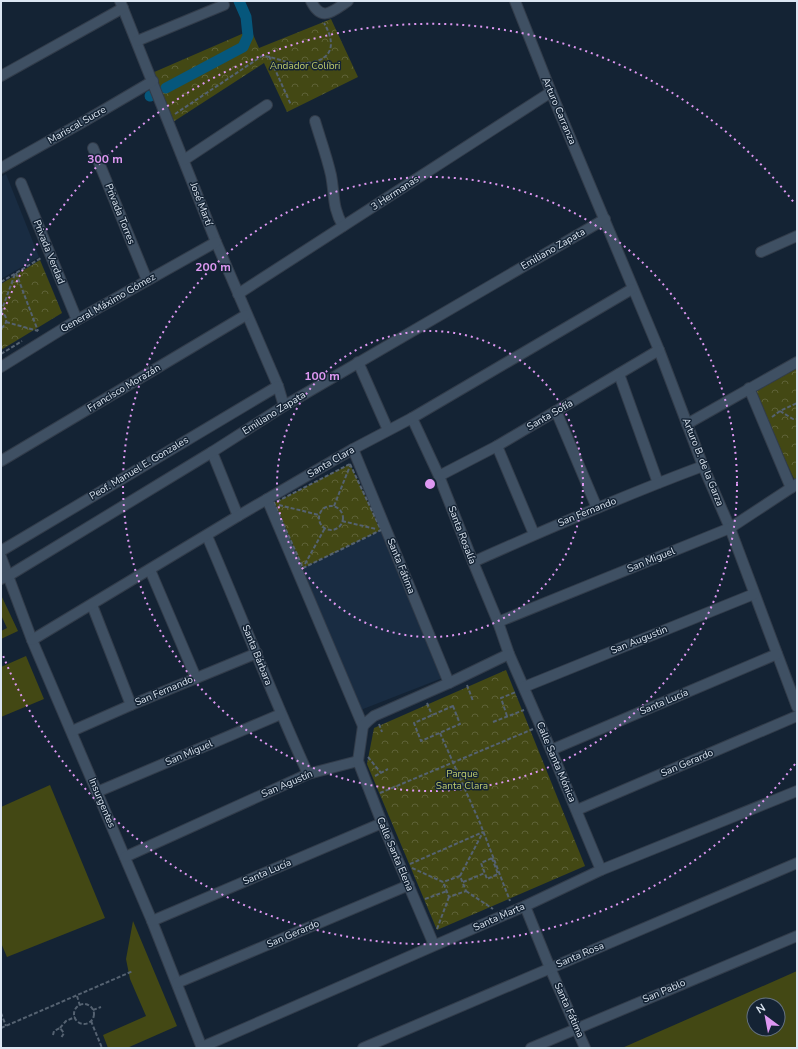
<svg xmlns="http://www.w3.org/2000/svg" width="798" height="1049" viewBox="0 0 798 1049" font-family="'Nunito Sans',sans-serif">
	<defs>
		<pattern id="park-crowns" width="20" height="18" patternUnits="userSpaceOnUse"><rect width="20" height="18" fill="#434814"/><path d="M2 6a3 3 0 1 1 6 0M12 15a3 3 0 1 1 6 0" fill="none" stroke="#5e6237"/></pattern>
	</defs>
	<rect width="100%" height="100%" fill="#142334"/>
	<g fill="#192c42">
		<polygon points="6,174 39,257 1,279 1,177"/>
		<polygon points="381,530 445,677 358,711 303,568"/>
	</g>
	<g fill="#434814" fill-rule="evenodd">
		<polygon points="1,595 18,631 1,639 1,631 7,628 1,615"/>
		<polygon points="26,656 44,699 1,717 1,667"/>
		<polygon points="50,785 105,918 7,957 1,943 1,807"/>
		<polygon points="133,921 177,1026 127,1048 108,1048 103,1035 146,1016 130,979 126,959"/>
		<path d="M 797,971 L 797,1048 L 622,1048 ZM 754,1005 L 778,1005 L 778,1029 L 754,1029 Z"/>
	</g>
	<g fill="url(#park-crowns)">
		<polygon points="331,19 358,77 287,112 264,63 173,122 152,73 251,30 259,48"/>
		<polygon points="40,260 62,313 1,350 1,284"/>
		<polygon points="797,367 797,480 795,481 753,391"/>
		<polygon points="350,464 381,530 303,568 274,503"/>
		<polygon points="506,670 585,866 437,930 367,764 374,728"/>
	</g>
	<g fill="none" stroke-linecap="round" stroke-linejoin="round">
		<g stroke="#06577c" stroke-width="11">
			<polyline points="166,88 243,47 248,36 246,17 239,1"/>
			<polyline points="150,96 152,95"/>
		</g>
		<defs>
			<g id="minor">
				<polyline points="120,1 216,242 278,386 284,406"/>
				<path d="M 311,1 C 322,23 333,11 348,1"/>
				<polyline points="515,1 551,92 659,350 703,466 730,528 797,707"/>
				<polyline points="137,41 224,5"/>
				<polyline points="1,76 123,8"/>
				<path d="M 315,121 C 320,138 327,157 331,175 C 335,196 332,207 343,226"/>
				<polyline points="93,148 147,280"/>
				<polyline points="184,160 267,105"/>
				<polyline points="1,168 83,122 153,81"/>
				<polyline points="21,183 77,320"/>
				<polyline points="761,252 797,236"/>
				<polyline points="238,294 551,92"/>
				<polyline points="358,362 388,430"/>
				<polyline points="1,367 77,320 216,242"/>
				<polyline points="619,374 658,483"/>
				<polyline points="749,388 791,488"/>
				<polyline points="556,411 597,508"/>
				<polyline points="412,418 439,476 473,562 498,622 509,654 551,750 601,870"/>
				<polyline points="687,424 797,362"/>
				<polyline points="497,446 534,534"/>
				<polyline points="353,449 449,683"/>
				<polyline points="212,452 238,516"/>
				<polyline points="1,461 246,315"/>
				<polyline points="439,476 497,446 659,350"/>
				<polyline points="267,499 363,726"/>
				<path d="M 207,536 C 241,615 272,695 308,774"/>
				<polyline points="1,551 278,386"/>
				<polyline points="1,557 32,640 152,921 202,1048"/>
				<path d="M 473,562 C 549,528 625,495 703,466"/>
				<polyline points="150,570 196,678"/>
				<polyline points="1,579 8,576 212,452 284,406 605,219"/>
				<polyline points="92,605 131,705"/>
				<polyline points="498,622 730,528 797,484"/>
				<polyline points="32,640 238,516 353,449 412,418 632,289"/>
				<polyline points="524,687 754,594"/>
				<polyline points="72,731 131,705 257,653"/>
				<polyline points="551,750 777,654"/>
				<polyline points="97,792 281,714"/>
				<polyline points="577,810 797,716"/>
				<polyline points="125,857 308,774 358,761"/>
				<polyline points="525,906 550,968 585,1048"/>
				<polyline points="152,921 382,823"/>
				<polyline points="434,945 382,823 358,761 363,726 368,721 374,716 449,683 509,654"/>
				<polyline points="177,983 409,885"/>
				<polyline points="202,1047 525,906 601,870 797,791"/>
				<polyline points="363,1048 797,863"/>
				<polyline points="531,1048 797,936"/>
			</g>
		</defs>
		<use href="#minor" stroke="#323c4a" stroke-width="12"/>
		<g stroke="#556271" stroke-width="2" stroke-dasharray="4 2" stroke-linecap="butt">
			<polyline points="269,56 291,105"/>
			<polyline points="316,61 319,69"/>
			<path d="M 175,114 L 262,56 C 273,56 284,63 295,63 C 325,65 341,52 324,23"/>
			<polyline points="16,273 38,331"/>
			<polyline points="1,282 41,258"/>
			<polyline points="1,312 15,274"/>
			<polyline points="6,322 38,331"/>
			<path d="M 1,328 C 8,324 8,316 1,312"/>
			<polyline points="1,354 22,341"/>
			<polyline points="780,411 793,419 797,419"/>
			<polyline points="772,417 780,411 797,403"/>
			<polygon points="350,464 381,530 303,568 274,503"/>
			<polyline points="279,505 319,515"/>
			<polyline points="334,506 350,466"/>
			<circle cx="331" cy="518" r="12"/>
			<polyline points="342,521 376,529"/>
			<polyline points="305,564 325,528"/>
			<polyline points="467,685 473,701"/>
			<polyline points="427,703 432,715"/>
			<polygon points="453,706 460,724 421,741 414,723"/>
			<polyline points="507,716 501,698 516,692"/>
			<polyline points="493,722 524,710"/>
			<polyline points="379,724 382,732"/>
			<polyline points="440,733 480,823 510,901"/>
			<polyline points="368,757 381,773"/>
			<polyline points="375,776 388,769"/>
			<polyline points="380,793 533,729"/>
			<polygon points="492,858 498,874 487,879 481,863"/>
			<polyline points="410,864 483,832"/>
			<polyline points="412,868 443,882 449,897 466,891 460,876 443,882"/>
			<polyline points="460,876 483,832"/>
			<polyline points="463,882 485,873"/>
			<polyline points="466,891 493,909"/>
			<polyline points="425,899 447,891"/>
			<polyline points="437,929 449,897"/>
			<polyline points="77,996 80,1006"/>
			<circle cx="84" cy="1014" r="10"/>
			<polyline points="93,1010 101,1007"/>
			<polyline points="1,1013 6,1026"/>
			<polyline points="91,1021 102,1048"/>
			<polyline points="1,1028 133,971"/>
			<polyline points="60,1028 66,1021 75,1017"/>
			<polyline points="53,1035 54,1031 60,1028 64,1033 61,1038"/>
		</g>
		<use href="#minor" stroke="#3f5063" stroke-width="10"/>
	</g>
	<g fill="none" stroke="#de98f2" stroke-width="2" stroke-dasharray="2 4">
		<circle cx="430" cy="484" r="153"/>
		<circle cx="430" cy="484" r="307"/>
		<path d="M795 764A460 460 0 0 1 2 653M2 315A460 460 0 0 1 795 204"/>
	</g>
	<g text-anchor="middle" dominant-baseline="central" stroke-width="3" stroke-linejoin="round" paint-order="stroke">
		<g font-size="10" fill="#bfcb6b" stroke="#142334">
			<text x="305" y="66">Andador Colíbri</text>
			<text x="462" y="774">Parque<tspan x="462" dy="12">Santa Clara</tspan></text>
		</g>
		<g font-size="10" fill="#dce6f2" stroke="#142334">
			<text transform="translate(559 111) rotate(67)">Arturo Carranza</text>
			<text transform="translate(77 125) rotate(-30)">Mariscal Sucre</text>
			<text transform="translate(395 193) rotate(-33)">3 Hermanas</text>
			<text transform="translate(201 204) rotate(69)">José Martí</text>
			<text transform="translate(120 214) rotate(68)">Privada Torres</text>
			<text transform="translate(553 249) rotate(-30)">Emiliano Zapata</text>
			<text transform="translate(49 252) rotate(68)">Privada Verdad</text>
			<text transform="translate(108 303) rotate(-30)">General Máximo Gómez</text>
			<text transform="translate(124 388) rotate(-31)">Francisco Morazán</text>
			<text transform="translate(274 413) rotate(-32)">Emiliano Zapata</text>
			<text transform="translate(550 415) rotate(-30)">Santa Sofía</text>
			<text transform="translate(331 462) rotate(-30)">Santa Clara</text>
			<text transform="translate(703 462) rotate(68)">Arturo B. de la Garza</text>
			<text transform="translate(139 468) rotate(-31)">Peof. Manuel E. Gonzales</text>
			<text transform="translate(587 512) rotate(-22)">San Fernando</text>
			<text transform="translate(462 535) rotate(69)">Santa Rosalía</text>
			<text transform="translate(651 560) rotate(-22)">San Miguel</text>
			<text transform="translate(401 566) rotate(68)">Santa Fátima</text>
			<text transform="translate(639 640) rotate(-22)">San Augustin</text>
			<text transform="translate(257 655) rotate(68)">Santa Bárbara</text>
			<text transform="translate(164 691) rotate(-23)">San Fernando</text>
			<text transform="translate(664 702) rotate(-23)">Santa Lucía</text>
			<text transform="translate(189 753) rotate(-23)">San Miguel</text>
			<text transform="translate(556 762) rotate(67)">Calle Santa Mónica</text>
			<text transform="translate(687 763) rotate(-23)">San Gerardo</text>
			<text transform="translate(287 784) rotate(-23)">San Agustín</text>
			<text transform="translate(102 803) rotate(67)">Insurgentes</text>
			<text transform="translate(395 854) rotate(67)">Calle Santa Elena</text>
			<text transform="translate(267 872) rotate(-23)">Santa Lucía</text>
			<text transform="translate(499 917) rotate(-24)">Santa Marta</text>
			<text transform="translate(293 934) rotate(-23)">San Gerardo</text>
			<text transform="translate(580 955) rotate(-23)">Santa Rosa</text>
			<text transform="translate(664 991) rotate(-23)">San Pablo</text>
			<text transform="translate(569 1010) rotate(66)">Santa Fátima</text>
		</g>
	</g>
	<circle cx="430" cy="484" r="6" fill="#de98f2" stroke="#142334" stroke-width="2"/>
	<g font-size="12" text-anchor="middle" font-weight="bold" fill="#de98f2" stroke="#142334" stroke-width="3" stroke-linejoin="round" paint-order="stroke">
		<text x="105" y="163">300 m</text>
		<text x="213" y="271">200 m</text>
		<text x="322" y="380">100 m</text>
	</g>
	<rect width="798" height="1049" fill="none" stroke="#dce6f2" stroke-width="4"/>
	<g transform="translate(766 1017) rotate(328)"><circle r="19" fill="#142334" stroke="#647180"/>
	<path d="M0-3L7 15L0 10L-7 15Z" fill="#de98f2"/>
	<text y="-6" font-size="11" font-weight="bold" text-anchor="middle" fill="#dce6f2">N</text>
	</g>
</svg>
